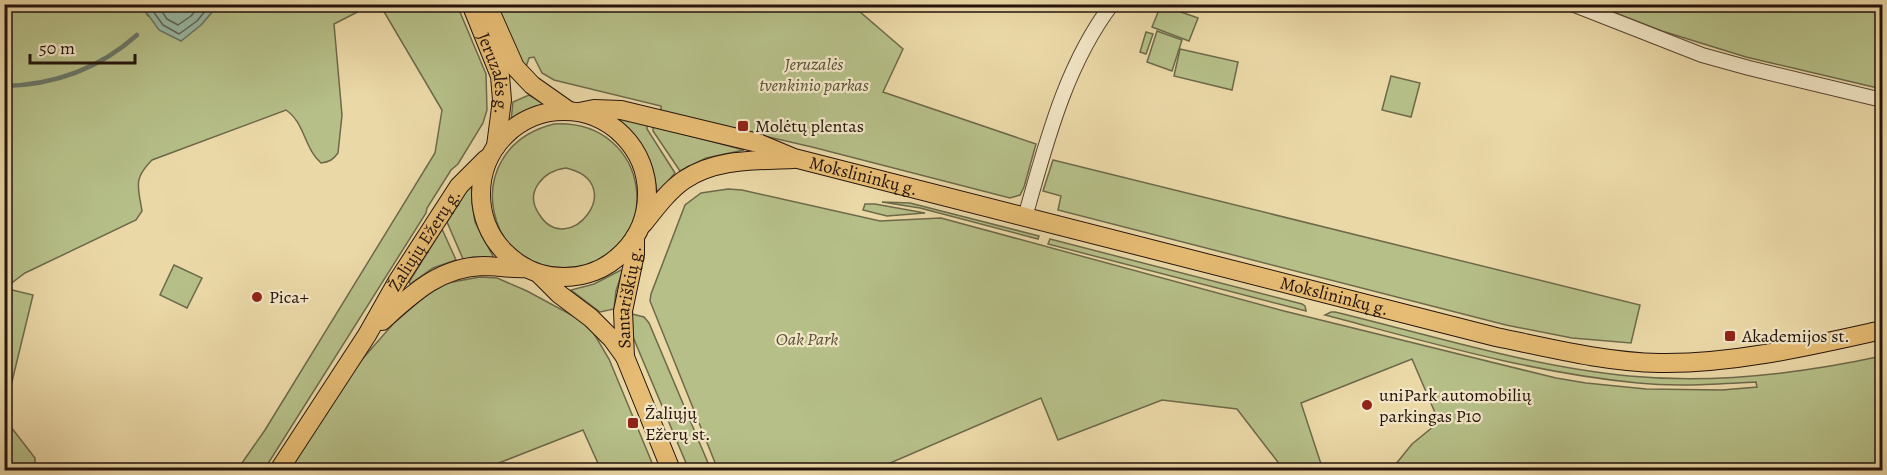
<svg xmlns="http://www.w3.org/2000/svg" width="1887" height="475" viewBox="0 0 1887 475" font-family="Alegreya,serif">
	<rect width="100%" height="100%" fill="#ebd8a7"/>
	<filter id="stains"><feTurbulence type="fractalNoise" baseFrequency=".00333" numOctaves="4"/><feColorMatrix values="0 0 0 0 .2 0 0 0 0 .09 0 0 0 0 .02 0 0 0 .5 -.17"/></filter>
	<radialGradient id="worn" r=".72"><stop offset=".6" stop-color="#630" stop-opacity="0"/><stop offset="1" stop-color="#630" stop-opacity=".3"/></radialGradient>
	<g fill="#b6bf88" stroke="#6d694a" stroke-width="1.5" fill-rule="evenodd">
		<path d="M 5,5 L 141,5 L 148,16 L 201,25 L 218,5 L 371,5 L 334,24 L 342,115 L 338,153 C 333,160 329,162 321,163 C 304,148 305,123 286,110 L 152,160 C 133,179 138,186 142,211 L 136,220 L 25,273 L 5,288 Z"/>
		<polygon points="380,5 457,5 486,74 487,110 483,123 458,164 451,170 427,208 426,213 264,470 237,470 265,430 435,153 442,110"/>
		<path d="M 498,5 L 852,5 L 903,49 L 883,92 L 1036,144 L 1024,187 L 1020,195 L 1010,198 L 812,147 L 661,112 L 661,106 L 554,80 L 542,73 L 534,57 L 529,58 L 526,67 C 512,50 503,25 498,5 Z"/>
		<polygon points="1161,5 1198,18 1189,41 1152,27"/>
		<polygon points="1599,5 1882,5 1882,89 1746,57 1662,31 1600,7"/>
		<polygon points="1157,31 1182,40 1172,71 1147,62"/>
		<polygon points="1146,32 1153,34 1146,54 1140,52"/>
		<polygon points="1180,49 1238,62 1232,90 1174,76"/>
		<polygon points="1391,76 1420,83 1411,117 1382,110"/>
		<polygon points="529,95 549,106 529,110 511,121 513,102"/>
		<path d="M 615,117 L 647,125 L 647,129 L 675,173 L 659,192 L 657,192 C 652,152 639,144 615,117 Z"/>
		<path d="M 554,124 C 653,119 666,251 579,268 C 487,286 453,149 554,124 ZM 566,168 C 631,183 568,261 539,214 C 524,192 543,171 566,168 Z"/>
		<polygon points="653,126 744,150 706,158 680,171 653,131"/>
		<polygon points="1053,160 1640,305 1631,343 1572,338 1506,325 1058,210 1061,196 1043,191"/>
		<polygon points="470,185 472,185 472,203 475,222 494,258 473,257 463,259 447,222"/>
		<path d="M 728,189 L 742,190 L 880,221 L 941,218 L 1284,311 L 1556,378 L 1586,383 L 1646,389 L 1722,390 L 1757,387 L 1756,382 C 1717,384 1677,387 1638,383 C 1532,373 1428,342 1325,315 L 1331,312 L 1335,312 C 1430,335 1532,367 1629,376 C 1714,384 1799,374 1882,356 L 1882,470 L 1779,470 L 1776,468 L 1776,470 L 1391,470 L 1412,444 L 1439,422 L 1412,359 L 1301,403 L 1323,470 L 1284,470 L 1237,409 L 1162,400 L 1058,440 L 1041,398 L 874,470 L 718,470 L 650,301 L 651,294 L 685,205 L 701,193 Z"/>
		<polygon points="882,202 910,203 1039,236 1038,239 920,208"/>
		<polygon points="865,204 875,204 925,213 887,216 863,210"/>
		<polygon points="442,229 456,260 433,268 410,284 409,282"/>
		<polygon points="1050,239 1302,304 1305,306 1306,311 1048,244"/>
		<polygon points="174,265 202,278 187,308 160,295"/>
		<polygon points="623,269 616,291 614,309 600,312 571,290 594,284"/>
		<polygon points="480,277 497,278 527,291 579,319 593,332 609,359 655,470 601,470 583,430 481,470 289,470 358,364 393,324 432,290 447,283"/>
		<polygon points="8,289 33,295 9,394 4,390 4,293"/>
		<polygon points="632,314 644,317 649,323 711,470 689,470 633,337 631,325"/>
		<polygon points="4,418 35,458 35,470 5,470"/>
	</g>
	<polygon fill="#98baa6" stroke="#6a7768" stroke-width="1.5" points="141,5 218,5 201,25 181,41 159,30"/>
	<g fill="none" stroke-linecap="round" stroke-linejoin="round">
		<g stroke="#5e6658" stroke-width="1.5">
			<polyline points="148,4 163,25 179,34 197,21 211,4"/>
			<polyline points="157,4 167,19 178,25 191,16 201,4"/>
		</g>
		<path stroke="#6a7768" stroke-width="4.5" d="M 4,86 C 54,85 100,68 137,35"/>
		<defs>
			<g id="minor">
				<polyline points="1572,4 1702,55 1749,68 1882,100"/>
				<path d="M 1025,217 C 1046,144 1065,66 1112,4"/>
			</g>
			<g id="major">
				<path id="s1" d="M 471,4 L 500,76 L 502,100 L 496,146"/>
				<polyline points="487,4 515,67 532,85 569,111"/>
				<circle cx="564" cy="194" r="83"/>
				<path id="s2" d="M 579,112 L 594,109 L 621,110 L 758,143 L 794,158 L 1496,337 C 1550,348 1604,362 1660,363 C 1734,364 1810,346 1882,330"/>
				<path d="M 643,224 C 655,209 668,191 684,180 C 716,158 756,161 793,159"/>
				<polyline points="539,274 559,294 591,318 612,339 625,357 671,470"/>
				<path d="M 382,321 C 412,294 440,267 483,266 C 497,266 511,269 526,268"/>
				<path id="s3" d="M 625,357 L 623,311 L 635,254 L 635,237"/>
				<path id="s4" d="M 279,470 L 367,335 L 397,282 L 459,186 L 486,159"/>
			</g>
		</defs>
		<use href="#minor" stroke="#564432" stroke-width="16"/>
		<use href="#major" stroke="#24130b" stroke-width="20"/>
		<use href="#minor" stroke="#f2e6c6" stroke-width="14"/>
		<use href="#major" stroke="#e6bc74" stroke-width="18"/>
	</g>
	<g fill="#8f2418" stroke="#f2e6c6" stroke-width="2">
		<rect x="737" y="120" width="12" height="12" rx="3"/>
		<circle cx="257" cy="297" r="6"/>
		<rect x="1724" y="330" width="12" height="12" rx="3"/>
		<circle cx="1367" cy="405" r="6"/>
		<rect x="627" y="417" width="12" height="12" rx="3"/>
	</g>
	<g text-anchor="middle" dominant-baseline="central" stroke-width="4.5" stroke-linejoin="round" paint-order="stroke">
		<g font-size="18" font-style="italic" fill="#574f37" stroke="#f2e6c6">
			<text x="814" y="64">Jeruzalės<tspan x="814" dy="21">tvenkinio parkas</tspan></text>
			<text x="807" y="339">Oak Park</text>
		</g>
		<g font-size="18" fill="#24130b" stroke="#f2e6c6">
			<text stroke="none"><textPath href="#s1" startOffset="74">Jeruzalės g.</textPath></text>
			<text stroke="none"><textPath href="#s2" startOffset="294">Mokslininkų g.</textPath></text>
			<text stroke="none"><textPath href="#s4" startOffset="272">Žaliųjų Ežerų g.</textPath></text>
			<text stroke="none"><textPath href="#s2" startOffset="780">Mokslininkų g.</textPath></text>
			<text stroke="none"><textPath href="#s3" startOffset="60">Santariškių g.</textPath></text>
		</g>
		<g font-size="18" fill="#24130b" stroke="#f2e6c6" text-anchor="start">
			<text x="755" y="126">Molėtų plentas</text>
			<text x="269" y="297">Pica+</text>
			<text x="1742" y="336">Akademijos st.</text>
			<text x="1379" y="395">uniPark automobilių<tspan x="1379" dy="21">parkingas P10</tspan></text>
			<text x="645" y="413">Žaliųjų<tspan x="645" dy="21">Ežerų st.</tspan></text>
		</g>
	</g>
	<rect width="1887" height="475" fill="none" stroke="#ebd8a7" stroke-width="24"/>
	<rect x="6" y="6" width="1875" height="463" fill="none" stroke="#24130b" stroke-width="3"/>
	<rect x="12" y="12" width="1863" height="451" fill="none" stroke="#24130b" stroke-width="1.5"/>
	<path d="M30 54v9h105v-9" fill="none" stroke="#24130b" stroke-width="3"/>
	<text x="39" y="54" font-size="18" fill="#24130b" stroke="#f2e6c6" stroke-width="4.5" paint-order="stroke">50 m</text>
	<rect width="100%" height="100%" filter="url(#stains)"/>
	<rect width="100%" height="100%" fill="url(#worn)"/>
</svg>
